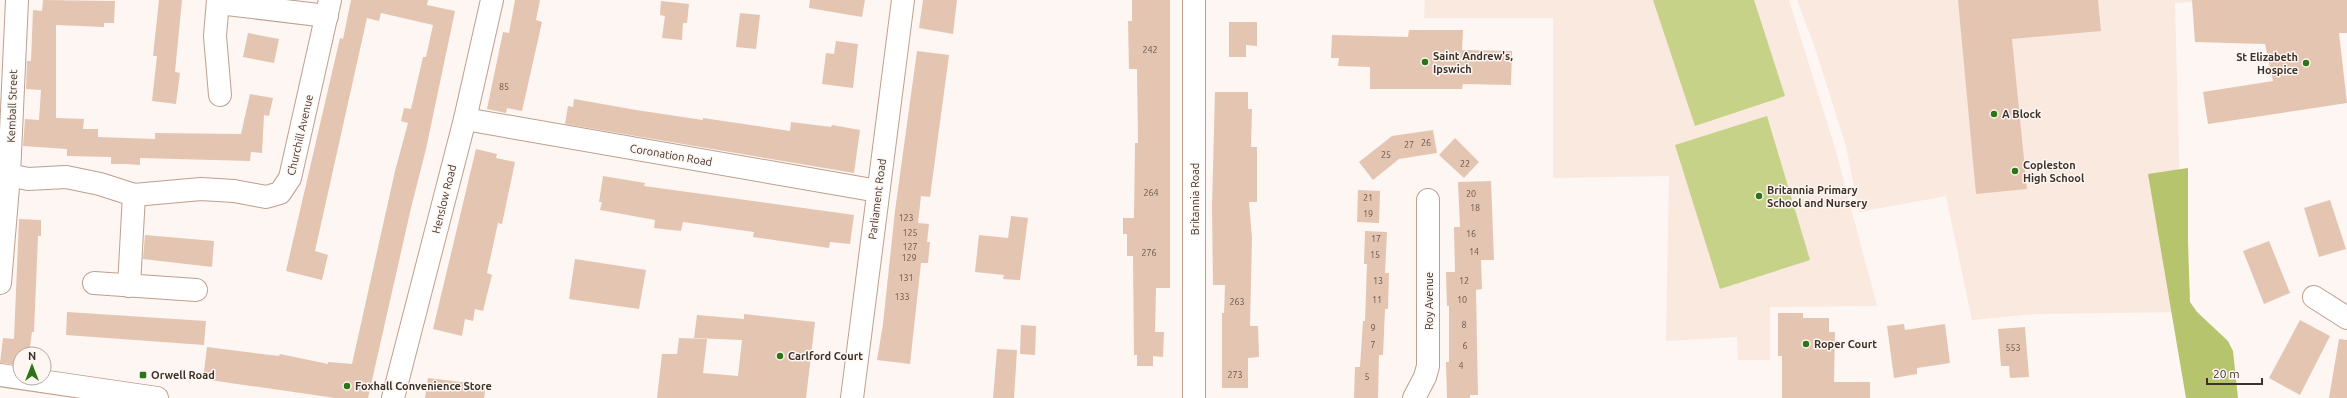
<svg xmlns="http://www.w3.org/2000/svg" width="2347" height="398" viewBox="0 0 2347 398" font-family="Ubuntu,sans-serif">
	<rect width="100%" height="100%" fill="#fdf6f2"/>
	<g fill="#f9e9df">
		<polygon points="1425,0 1789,0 1835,148 1877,306 1770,307 1770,360 1738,360 1737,337 1666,341 1669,176 1553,178 1553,18 1424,18"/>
		<polygon points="1797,0 2213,0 2175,3 2183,312 2035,314 1972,320 1946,196 1859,212 1846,146 1814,45"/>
	</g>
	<g fill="#c6d288">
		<polygon points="1653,0 1754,0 1785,96 1695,126"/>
		<polygon points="1767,116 1810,260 1720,289 1675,145"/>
	</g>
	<polygon fill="#b7c46e" points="2188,168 2188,242 2190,302 2197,312 2228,341 2233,351 2238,398 2186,398 2148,174"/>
	<g fill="#e4c5b2">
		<polygon points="43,0 115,1 114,23 104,23 104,27 56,25 56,118 84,119 83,129 98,129 98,137 155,139 155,133 241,134 250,94 273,98 269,116 264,115 262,153 251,152 250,161 140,158 140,165 126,164 111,164 111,157 67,156 67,149 23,146 25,119 39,120 41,90 26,89 27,61 31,61 33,10 42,11"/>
		<polygon points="159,0 182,0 175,72 180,73 176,104 152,101 157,56 153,56"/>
		<polygon points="351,0 428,0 427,5 455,11 426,149 411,208 368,398 335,398 203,379 207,347 279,356 280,354 328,364 328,362 352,364 395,171 408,123 401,121 404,108 411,109 423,57 426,57 433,25 381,13 379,21 367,18 315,251 328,255 322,280 286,271 340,38 343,39"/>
		<polygon points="515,0 540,0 536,20 542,22 522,111 507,108 506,113 487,109 503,32 509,33"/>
		<polygon points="810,0 865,0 862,17 809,8"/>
		<polygon points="923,0 957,0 953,34 919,28"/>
		<polygon points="1132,0 1170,0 1170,288 1156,288 1155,332 1164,332 1163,357 1153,356 1153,366 1137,366 1137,355 1134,355 1133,256 1127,256 1127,234 1123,234 1123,218 1134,218 1135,143 1138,143 1137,69 1129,69 1128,21 1132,21"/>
		<polygon points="1958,0 2098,0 2101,31 2012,39 2027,189 1976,194"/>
		<polygon points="2192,0 2347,0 2347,33 2339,33 2347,103 2208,124 2203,92 2273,81 2265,44 2195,42"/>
		<polygon points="661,1 689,4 687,23 683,23 682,40 662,38 665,16 660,15"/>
		<polygon points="740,13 760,15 756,49 736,47"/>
		<polygon points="1229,22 1257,22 1257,46 1246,45 1246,57 1229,57"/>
		<polygon points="1409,30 1463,30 1462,50 1512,51 1511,85 1463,84 1462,89 1370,89 1370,67 1338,66 1339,58 1331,58 1332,35 1408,37"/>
		<polygon points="248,33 279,39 274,63 243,57"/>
		<polygon points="836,41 858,44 853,88 822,84 826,53 834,54"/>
		<polygon points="917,51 949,55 930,197 921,196 918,223 929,224 927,242 930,242 928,263 921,263 910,364 877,360 883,324 895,211"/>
		<polygon points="1215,92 1248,92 1248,109 1252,109 1251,147 1257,147 1257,202 1249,202 1252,238 1250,326 1258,326 1259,357 1248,358 1248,388 1222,388 1222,313 1224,313 1225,285 1213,285 1212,207"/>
		<polygon points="574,99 636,110 703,120 703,118 790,131 791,122 831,127 832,125 860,130 854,173 565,124 568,106 573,107"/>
		<polygon points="1433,130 1437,153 1399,159 1373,180 1359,162 1392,136"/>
		<polygon points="1455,138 1479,162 1464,178 1439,155"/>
		<polygon points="476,149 497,154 496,158 515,162 502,224 498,223 487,273 492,275 483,311 475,309 473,321 465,319 462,336 433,329"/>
		<polygon points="603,176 645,183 644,186 854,215 850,244 830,242 829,248 753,237 754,232 683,222 681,231 654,228 655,220 600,210 602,202 599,202"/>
		<polygon points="1491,181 1494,260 1481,260 1482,289 1476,290 1478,395 1470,395 1470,398 1447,398 1446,362 1449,362 1449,306 1447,306 1446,272 1455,272 1454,227 1460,227 1458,182"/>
		<polygon points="1358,190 1380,191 1379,223 1357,222"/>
		<polygon points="2330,200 2346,249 2319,257 2304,208"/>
		<polygon points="1011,216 1028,218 1020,280 1003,279 1004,275 975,272 979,235 1008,238"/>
		<polygon points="19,219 41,220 41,236 38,236 34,332 32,332 29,354 20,354 20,365 0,363 3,338 14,339"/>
		<polygon points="1365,231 1387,232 1385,273 1389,273 1388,309 1385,309 1383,355 1379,355 1378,398 1354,398 1355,367 1360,367 1363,321 1365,321 1367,264 1364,264"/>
		<polygon points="145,235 214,241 212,267 143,259"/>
		<polygon points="2269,241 2290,293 2264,304 2243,251"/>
		<polygon points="575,259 646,270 639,309 569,299"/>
		<polygon points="67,312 206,321 204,345 66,335"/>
		<polygon points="1778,313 1803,313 1803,318 1829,318 1829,332 1835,332 1834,382 1870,382 1870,398 1782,398 1782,356 1778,356"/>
		<polygon points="744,314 815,322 806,398 657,398 662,354 677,354 679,338 707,339 703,373 738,376 742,340 694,338 697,315 744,319"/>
		<polygon points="2300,320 2330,336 2300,395 2269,378"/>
		<polygon points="1904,324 1905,330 1945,324 1950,363 1917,368 1917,374 1894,378 1887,326"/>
		<polygon points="1021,325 1036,326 1035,355 1020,354"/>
		<polygon points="2025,327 2029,377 2010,378 2009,366 2001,366 1998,329"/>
		<polygon points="2339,339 2347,340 2347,398 2329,398"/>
		<polygon points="997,349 1017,350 1014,398 993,398"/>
		<polygon points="428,378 486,385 484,398 425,398"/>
	</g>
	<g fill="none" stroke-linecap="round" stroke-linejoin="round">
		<defs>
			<g id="minor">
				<polyline points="218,0 215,36 220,95"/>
				<polyline points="218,3 327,16"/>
				<polyline points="465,119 878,191"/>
				<polyline points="9,175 28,179 66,177 100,184 134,195 201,189 234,191 266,197 280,193 290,178 330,0"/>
				<polyline points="0,283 9,175 17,0"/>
				<polyline points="94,283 196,290"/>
				<polyline points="129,286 134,195"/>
				<polyline points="2314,297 2347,318"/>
				<polyline points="0,375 157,398"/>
				<polyline points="393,398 465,119 492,0"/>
				<polyline points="852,398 903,0"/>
				<polyline points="1194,398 1194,0"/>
				<polyline points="1414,398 1425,377 1428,366 1428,200"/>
			</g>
		</defs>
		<use href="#minor" stroke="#be9f8d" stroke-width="24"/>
		<use href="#minor" stroke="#fff" stroke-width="22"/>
	</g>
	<g fill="#2c7415" stroke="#fdf6f2" stroke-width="1.5">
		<circle cx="1425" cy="62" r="4"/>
		<circle cx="2306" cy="63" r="4"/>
		<circle cx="1994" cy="114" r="4"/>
		<circle cx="2015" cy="171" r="4"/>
		<circle cx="1759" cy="196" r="4"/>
		<circle cx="1806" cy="344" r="4"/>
		<circle cx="780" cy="356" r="4"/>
		<rect x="139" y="371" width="8" height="8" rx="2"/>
		<circle cx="347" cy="386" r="4"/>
	</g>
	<g text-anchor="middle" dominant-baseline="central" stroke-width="3" stroke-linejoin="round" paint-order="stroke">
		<g font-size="9" fill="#68574c">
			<text x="1150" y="50">242</text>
			<text x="504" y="87">85</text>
			<text x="1426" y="143">26</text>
			<text x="1409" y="145">27</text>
			<text x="1386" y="155">25</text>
			<text x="1465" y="164">22</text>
			<text x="1151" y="193">264</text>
			<text x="1471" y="194">20</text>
			<text x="1368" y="198">21</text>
			<text x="1475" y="208">18</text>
			<text x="1368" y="214">19</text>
			<text x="906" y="218">123</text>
			<text x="910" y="233">125</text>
			<text x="1471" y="234">16</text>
			<text x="1376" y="239">17</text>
			<text x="910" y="247">127</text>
			<text x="1474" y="252">14</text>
			<text x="1149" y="253">276</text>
			<text x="1375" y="255">15</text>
			<text x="909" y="258">129</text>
			<text x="906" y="278">131</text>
			<text x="1378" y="281">13</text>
			<text x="1464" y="281">12</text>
			<text x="902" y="297">133</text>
			<text x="1377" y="300">11</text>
			<text x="1462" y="300">10</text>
			<text x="1237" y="302">263</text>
			<text x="1464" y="325">8</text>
			<text x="1373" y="328">9</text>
			<text x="1373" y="345">7</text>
			<text x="1465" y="346">6</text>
			<text x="2013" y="348">553</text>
			<text x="1461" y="366">4</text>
			<text x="1235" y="375">273</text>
			<text x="1367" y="377">5</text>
		</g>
		<g font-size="11" font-weight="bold" fill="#3e322a" stroke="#fdf6f2" text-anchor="start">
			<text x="1433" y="56">Saint Andrew's,<tspan x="1433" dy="13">Ipswich</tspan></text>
			<text x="2298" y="57" text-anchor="end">St Elizabeth<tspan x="2298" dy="13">Hospice</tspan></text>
			<text x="2002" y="114">A Block</text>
			<text x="2023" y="165">Copleston<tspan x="2023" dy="13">High School</tspan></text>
			<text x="1767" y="190">Britannia Primary<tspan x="1767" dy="13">School and Nursery</tspan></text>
			<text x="1814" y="344">Roper Court</text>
			<text x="788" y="356">Carlford Court</text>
			<text x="151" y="375">Orwell Road</text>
			<text x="355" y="386">Foxhall Convenience Store</text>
		</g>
		<g font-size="11" fill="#3e322a" stroke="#fdf6f2">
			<text transform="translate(12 106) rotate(-88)">Kemball Street</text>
			<text transform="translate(300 135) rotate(-77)">Churchill Avenue</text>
			<text transform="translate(671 155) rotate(10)">Coronation Road</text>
			<text transform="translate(444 199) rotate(-76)">Henslow Road</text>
			<text transform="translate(877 199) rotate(-83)">Parliament Road</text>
			<text transform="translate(1195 199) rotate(-90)">Britannia Road</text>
			<text transform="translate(1429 301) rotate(-90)">Roy Avenue</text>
		</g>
	</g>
	<g transform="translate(32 366)"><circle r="19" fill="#fdf6f2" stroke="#b1a8a2"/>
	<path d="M0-3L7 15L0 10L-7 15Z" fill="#2c7415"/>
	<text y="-6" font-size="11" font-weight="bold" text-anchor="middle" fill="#3e322a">N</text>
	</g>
	<path d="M2207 378v6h55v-6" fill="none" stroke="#3e322a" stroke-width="2"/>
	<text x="2213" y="378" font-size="12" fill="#3e322a" stroke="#fdf6f2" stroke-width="3" paint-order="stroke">20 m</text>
</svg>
